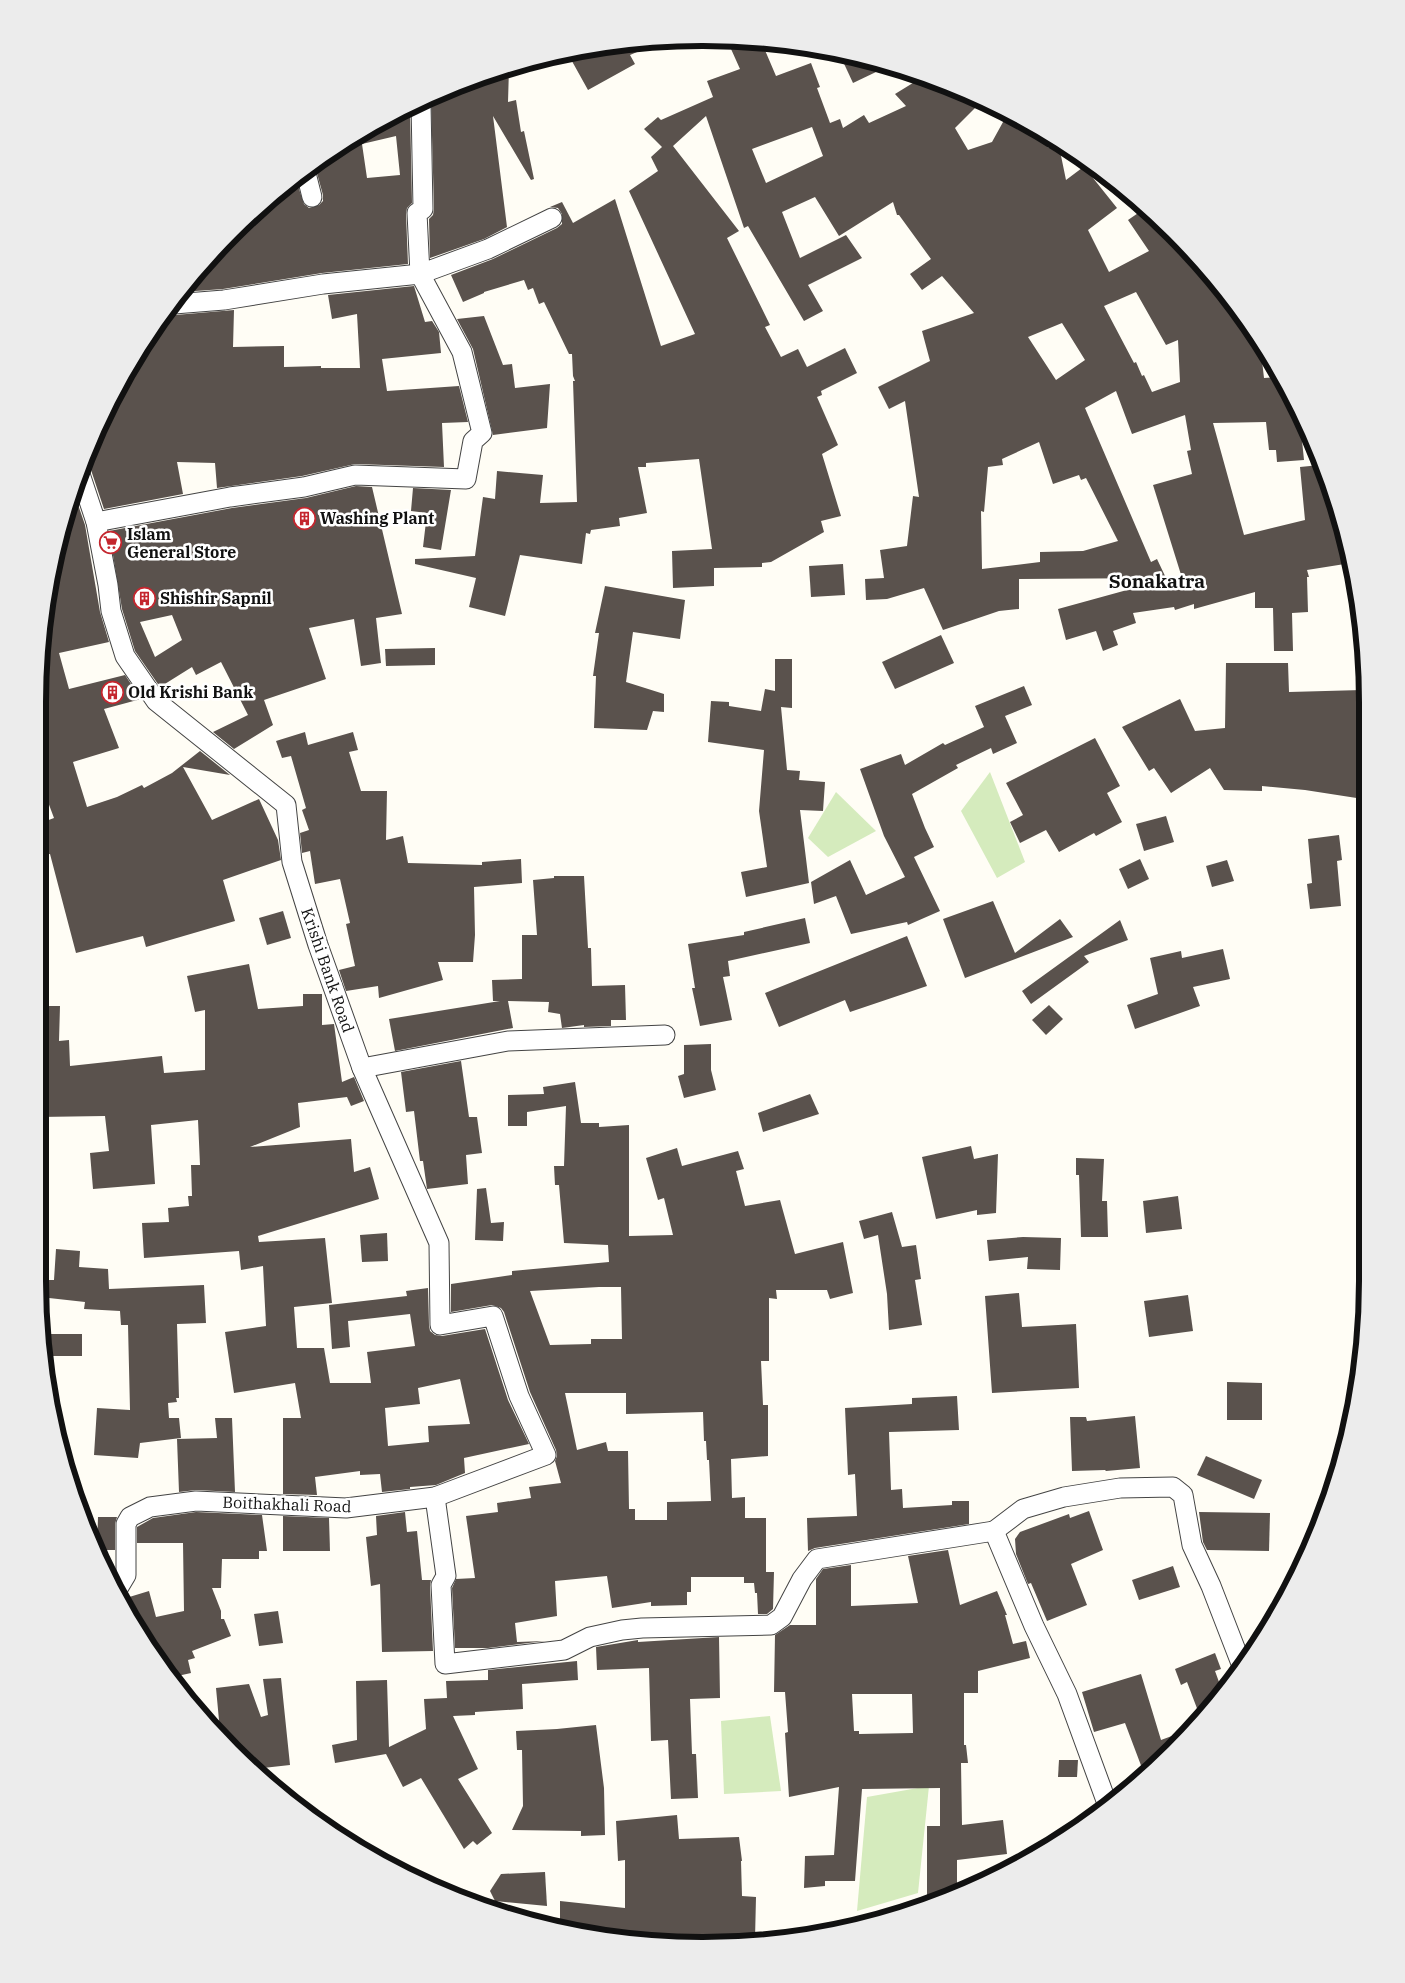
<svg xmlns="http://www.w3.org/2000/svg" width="1405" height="1983" viewBox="0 0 1405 1983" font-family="'IBM Plex Serif',serif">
	<rect width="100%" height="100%" fill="#fffdf5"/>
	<g fill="#d5ebbd">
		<polygon points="990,772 1025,862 997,878 961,811"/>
		<polygon points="836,792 876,831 828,857 808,838"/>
		<polygon points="770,1716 781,1791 724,1794 721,1721"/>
		<polygon points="929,1786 918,1893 857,1911 867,1797"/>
	</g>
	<g fill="#5a524d" fill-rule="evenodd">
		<path d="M 746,39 L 761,41 L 776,76 L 811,63 L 820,87 L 817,88 L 830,123 L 840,119 L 843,128 L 864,115 L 869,123 L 906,106 L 895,94 L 921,78 L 982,101 L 955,128 L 968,150 L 992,142 L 1008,113 L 1046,137 L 1048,148 L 1059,146 L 1066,180 L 1082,168 L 1083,170 L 1085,168 L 1117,208 L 1088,230 L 1109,272 L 1149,251 L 1128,220 L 1144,209 L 1203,264 L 1261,352 L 1264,378 L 1278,377 L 1293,399 L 1294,422 L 1300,421 L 1304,460 L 1277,462 L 1276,450 L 1269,450 L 1266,422 L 1213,423 L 1244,535 L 1305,520 L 1300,467 L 1320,465 L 1345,530 L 1351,563 L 1307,570 L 1309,577 L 1307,577 L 1308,612 L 1292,613 L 1293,651 L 1274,651 L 1273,608 L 1255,608 L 1255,592 L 1194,609 L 1194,604 L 1175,610 L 1174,607 L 1133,613 L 1136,623 L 1113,631 L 1118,645 L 1103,651 L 1096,631 L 1066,640 L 1058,609 L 1167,579 L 1170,586 L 1183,581 L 1153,485 L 1192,474 L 1187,451 L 1191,450 L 1185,415 L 1132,434 L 1116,391 L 1085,408 L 1151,562 L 1157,559 L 1166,578 L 1019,579 L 1019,609 L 999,611 L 943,630 L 924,588 L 887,599 L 866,600 L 865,579 L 884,578 L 880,550 L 907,546 L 913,496 L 919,497 L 905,401 L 889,409 L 878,387 L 930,361 L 922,331 L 974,313 L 942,276 L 922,290 L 910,274 L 931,259 L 899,215 L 897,215 L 893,202 L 839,236 L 815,197 L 782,212 L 800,258 L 846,235 L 862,258 L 808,285 L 823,311 L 804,321 L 748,226 L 744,228 L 706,116 L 673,146 L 739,231 L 727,238 L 770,325 L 765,327 L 781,357 L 798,349 L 807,367 L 845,348 L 857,373 L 821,391 L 822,395 L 817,397 L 838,445 L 822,454 L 841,516 L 821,521 L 824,532 L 771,562 L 762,563 L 762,567 L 714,568 L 714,586 L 673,588 L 672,551 L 712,549 L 699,459 L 646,463 L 646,467 L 638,467 L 647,513 L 619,518 L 620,526 L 591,530 L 590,534 L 586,533 L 582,564 L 520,555 L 505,616 L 469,607 L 476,578 L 415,564 L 415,559 L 475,556 L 483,497 L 495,499 L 497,471 L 543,475 L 540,503 L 577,502 L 573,381 L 575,381 L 573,376 L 572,354 L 569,354 L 544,302 L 539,304 L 533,288 L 528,290 L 524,280 L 484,292 L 484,293 L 463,302 L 451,275 L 493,259 L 557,228 L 562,224 L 562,214 L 558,208 L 550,207 L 562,202 L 573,223 L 615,199 L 661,346 L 695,334 L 629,191 L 658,171 L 651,157 L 662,147 L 644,129 L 658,117 L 661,120 L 713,97 L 707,81 L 740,69 L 727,40 ZM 812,127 L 823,156 L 766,183 L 752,149 ZM 1136,292 L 1166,345 L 1178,340 L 1180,382 L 1152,392 L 1144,375 L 1142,376 L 1136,362 L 1134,363 L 1104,306 ZM 1062,323 L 1085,360 L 1056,380 L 1028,337 ZM 1039,442 L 1053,484 L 1079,475 L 1081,480 L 1086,478 L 1118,541 L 1083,551 L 1040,552 L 1040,562 L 982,569 L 981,511 L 984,512 L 988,467 L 1003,465 L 1002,459 Z"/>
		<polygon points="658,42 658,43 630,55 635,64 588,90 568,54 616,43"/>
		<polygon points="840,55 870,59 876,72 853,83"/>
		<polygon points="509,68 508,102 516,100 521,132 524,131 534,179 531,180 493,116 507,227 515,223 484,239 430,258 429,219 433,215 434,209 431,99 489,73"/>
		<path d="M 410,109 L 412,203 L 407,208 L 406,214 L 408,264 L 322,273 L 223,289 L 182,292 L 202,264 L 264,202 L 296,180 L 304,204 L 309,208 L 319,205 L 323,201 L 323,195 L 315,166 L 370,126 ZM 396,136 L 400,175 L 367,178 L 362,144 Z"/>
		<polygon points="414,286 425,322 432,321 439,332 441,353 382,359 387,391 459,386 468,422 442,423 444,467 355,464 302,476 217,488 215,463 177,462 183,494 104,509 91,470 83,463 88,448 127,370 168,313 175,315 234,310 233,347 284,346 284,367 321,366 321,368 360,368 357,314 332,319 328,295"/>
		<polygon points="484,316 503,365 512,364 515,388 550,384 547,428 493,435 473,349 457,319"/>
		<path d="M 356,486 L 372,487 L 402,614 L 376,618 L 381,663 L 361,666 L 354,619 L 309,628 L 326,679 L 264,700 L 273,725 L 234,749 L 213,732 L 248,715 L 221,662 L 196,675 L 192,667 L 160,687 L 135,651 L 122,609 L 109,531 L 232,508 L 306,498 ZM 172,615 L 182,640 L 155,657 L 140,622 Z"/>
		<polygon points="413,488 451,490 441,550 423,547 427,513 411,511"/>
		<polygon points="74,493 85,525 100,612 109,642 59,653 69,689 125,675 141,699 104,709 119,748 73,762 87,807 117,797 142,785 144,788 172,773 200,751 230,775 183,767 212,820 259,799 278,840 281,860 223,880 235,921 146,947 143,936 76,953 50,854 41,855 38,844 38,824 54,818 42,786 38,788 38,696 44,694 40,678 50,572"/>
		<polygon points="843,564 845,595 811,597 809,566"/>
		<polygon points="605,586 685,600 680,639 633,632 626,682 664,694 664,712 653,711 647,730 594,728 596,676 593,676 599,633 595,633"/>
		<polygon points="941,635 954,663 895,689 882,662"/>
		<polygon points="435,648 435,665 386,666 385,649"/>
		<polygon points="775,659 792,659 792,708 781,707 787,770 800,771 799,780 825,782 823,811 800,810 809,883 746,897 741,872 767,867 759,811 764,750 708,742 711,701 729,702 729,706 761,711 765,689 775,691"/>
		<polygon points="1226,663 1288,663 1289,692 1362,690 1363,799 1305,790 1262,786 1262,791 1224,790 1210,768 1171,793 1154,768 1149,771 1122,727 1180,699 1195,731 1225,728"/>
		<polygon points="1024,686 1032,705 1005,716 1017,743 993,754 991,748 956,765 958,768 912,794 925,828 934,847 914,857 940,911 908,925 907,922 851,934 836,896 814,904 811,882 850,860 866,895 905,877 884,836 860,769 901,754 905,765 943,743 945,745 984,727 975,706"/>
		<polygon points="305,732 308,745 353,732 358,750 349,752 361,791 387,791 386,840 403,836 408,863 482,865 482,862 521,859 522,883 474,887 475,935 473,962 438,962 443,980 379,998 378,986 346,991 339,970 355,966 346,924 350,923 340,879 315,884 310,851 302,853 300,833 309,830 302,810 306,808 291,756 282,758 276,741"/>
		<polygon points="1095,738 1120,786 1107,793 1122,822 1096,836 1094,833 1059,852 1046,830 1020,843 1010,822 1023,815 1006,783"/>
		<polygon points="1166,816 1174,842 1144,851 1136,824"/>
		<polygon points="1339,835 1342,860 1337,861 1341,906 1310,909 1307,884 1312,883 1308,839"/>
		<polygon points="1140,859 1149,879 1128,889 1119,869"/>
		<polygon points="1227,860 1234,881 1212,887 1206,866"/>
		<polygon points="554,876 584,876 588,948 591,948 592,986 625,985 626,1020 611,1020 611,1026 584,1027 584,1025 562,1028 560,1014 548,1012 549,1002 508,1001 513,1028 395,1051 389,1019 500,1001 493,1001 492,980 522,979 522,935 537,935 533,880 554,878"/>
		<polygon points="993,901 1015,953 1060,919 1073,937 965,978 943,919"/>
		<polygon points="283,911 291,938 267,945 259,918"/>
		<polygon points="805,918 810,943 728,961 730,976 723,977 732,1020 700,1026 692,988 695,988 688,944 744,935 744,932"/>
		<polygon points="1120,920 1128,940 1084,956 1089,962 1031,1004 1022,991"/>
		<polygon points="907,936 927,986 850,1012 845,1000 779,1027 765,993"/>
		<polygon points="1223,949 1230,979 1193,987 1200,1006 1135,1029 1127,1005 1158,994 1150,958 1181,951 1182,958"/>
		<path d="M 249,964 L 258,1009 L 303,1006 L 303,994 L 322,994 L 322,1025 L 334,1024 L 342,1082 L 354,1077 L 364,1101 L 351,1106 L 347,1097 L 298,1103 L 300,1127 L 250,1147 L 351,1139 L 354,1172 L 370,1167 L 379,1199 L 258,1236 L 259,1242 L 325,1238 L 332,1303 L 294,1307 L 297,1348 L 324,1348 L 330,1383 L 371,1383 L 367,1352 L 415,1346 L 410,1314 L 348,1321 L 350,1347 L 332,1349 L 329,1305 L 407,1296 L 406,1291 L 428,1288 L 429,1325 L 430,1331 L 435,1335 L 442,1336 L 485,1329 L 508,1400 L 529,1444 L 464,1458 L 465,1473 L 436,1485 L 410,1487 L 410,1489 L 382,1492 L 380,1474 L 360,1475 L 360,1471 L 315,1477 L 317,1495 L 283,1494 L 283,1418 L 301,1418 L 295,1383 L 234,1393 L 225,1332 L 266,1326 L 263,1266 L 241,1270 L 239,1251 L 144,1258 L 142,1223 L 169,1222 L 168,1208 L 189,1206 L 188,1196 L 192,1196 L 191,1165 L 200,1165 L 198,1120 L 151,1125 L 155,1184 L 93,1189 L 90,1153 L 109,1151 L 105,1116 L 39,1117 L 38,1006 L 60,1006 L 59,1041 L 69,1040 L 70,1066 L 162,1056 L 164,1073 L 205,1070 L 205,1010 L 195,1012 L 187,976 ZM 460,1379 L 470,1424 L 428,1426 L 429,1442 L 388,1446 L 385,1408 L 420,1404 L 418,1388 Z"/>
		<polygon points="1049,1005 1063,1019 1046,1035 1032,1020"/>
		<polygon points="711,1044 711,1070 716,1090 684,1098 678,1076 684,1074 684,1045"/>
		<polygon points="461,1061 469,1117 477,1117 482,1153 466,1155 468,1184 427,1189 423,1161 420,1161 414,1111 406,1112 401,1072"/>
		<path d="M 575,1082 L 581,1123 L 599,1123 L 599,1127 L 629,1125 L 629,1236 L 673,1235 L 664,1198 L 658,1200 L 646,1158 L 677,1148 L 682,1166 L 738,1151 L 744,1169 L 736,1171 L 745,1206 L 780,1200 L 795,1254 L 843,1242 L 853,1293 L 830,1299 L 827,1290 L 776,1290 L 777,1299 L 769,1298 L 769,1361 L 761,1361 L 763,1405 L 768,1405 L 768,1456 L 731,1459 L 732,1498 L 745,1497 L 745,1518 L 766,1518 L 766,1572 L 774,1572 L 773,1609 L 767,1614 L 758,1614 L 757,1593 L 755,1593 L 754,1583 L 744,1583 L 744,1577 L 691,1577 L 691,1592 L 687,1592 L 687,1605 L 651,1606 L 651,1602 L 612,1608 L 607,1576 L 555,1581 L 557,1616 L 515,1623 L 517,1642 L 545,1641 L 488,1648 L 455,1648 L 452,1588 L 456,1579 L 475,1578 L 466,1516 L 498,1512 L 497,1503 L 531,1498 L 529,1487 L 561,1483 L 555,1461 L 557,1456 L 556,1450 L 530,1392 L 504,1312 L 501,1308 L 492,1305 L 451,1312 L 451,1284 L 512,1275 L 512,1271 L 609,1262 L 608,1245 L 564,1243 L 559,1185 L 555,1185 L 554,1166 L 564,1166 L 566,1106 L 527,1112 L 527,1126 L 508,1126 L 508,1095 L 544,1094 L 543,1087 ZM 599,1287 L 621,1287 L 622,1339 L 591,1339 L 591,1344 L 550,1345 L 530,1291 ZM 565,1393 L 626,1393 L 626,1414 L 703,1412 L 704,1441 L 706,1441 L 707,1460 L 709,1460 L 711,1501 L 667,1502 L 667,1520 L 635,1520 L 635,1509 L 629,1509 L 628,1451 L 608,1451 L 606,1442 L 577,1450 Z"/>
		<polygon points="810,1094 819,1114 763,1132 758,1113"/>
		<polygon points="971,1146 974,1159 998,1154 996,1213 977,1215 977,1210 936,1219 922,1157"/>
		<polygon points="1076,1158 1104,1159 1102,1201 1107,1201 1108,1237 1081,1237 1079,1175 1076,1175"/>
		<polygon points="486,1188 491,1223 504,1222 503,1241 475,1240 477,1189"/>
		<polygon points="1178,1196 1182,1229 1146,1233 1143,1201"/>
		<polygon points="892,1212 902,1247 916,1245 921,1279 915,1280 922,1325 889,1330 887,1294 878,1235 864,1239 859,1221"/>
		<polygon points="387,1233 388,1261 362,1262 360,1235"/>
		<polygon points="1023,1237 1061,1238 1060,1270 1027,1269 1028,1257 989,1261 987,1240"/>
		<polygon points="56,1249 80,1251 79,1267 108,1269 109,1289 204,1285 206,1323 177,1324 179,1398 176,1398 177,1402 168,1403 169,1418 179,1418 181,1438 140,1443 138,1458 94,1455 97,1408 130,1410 128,1325 121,1325 120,1311 84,1309 85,1302 40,1297 38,1280 54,1280"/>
		<polygon points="1019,1293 1022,1327 1076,1324 1079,1388 992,1393 985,1296"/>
		<polygon points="1188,1295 1193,1331 1149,1337 1144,1301"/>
		<polygon points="45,1334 82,1334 82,1356 47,1356"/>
		<polygon points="1227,1382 1262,1383 1262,1420 1227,1420"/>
		<polygon points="957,1396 959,1430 889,1432 891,1490 902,1489 903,1508 952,1505 952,1501 969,1501 969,1524 815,1548 808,1551 807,1518 857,1516 855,1474 848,1475 845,1408 912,1404 912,1398"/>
		<polygon points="1135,1416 1140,1468 1106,1471 1105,1470 1072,1471 1070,1417 1086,1417 1087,1421"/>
		<polygon points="215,1418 232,1418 235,1492 196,1490 179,1492 177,1439 217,1438"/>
		<polygon points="1206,1456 1262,1480 1254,1499 1197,1475"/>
		<polygon points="1089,1511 1103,1550 1071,1564 1087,1605 1047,1621 1031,1583 1028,1584 1016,1554 1015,1539 1020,1532 1069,1514 1070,1518"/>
		<polygon points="196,1512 262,1515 267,1551 259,1551 259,1559 222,1559 221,1588 212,1588 221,1611 221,1619 224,1619 231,1636 192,1651 195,1658 188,1660 191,1673 173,1677 149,1650 130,1614 126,1598 149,1591 156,1617 184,1611 183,1543 137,1543 137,1527 153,1518"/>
		<polygon points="405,1512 407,1532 417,1531 422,1580 431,1580 430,1586 433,1651 382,1652 380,1584 371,1586 366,1537 377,1535 376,1516"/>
		<polygon points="1199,1512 1270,1513 1269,1551 1207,1550 1203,1542"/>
		<polygon points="283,1516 329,1518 330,1551 283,1551"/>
		<polygon points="98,1517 117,1517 115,1524 115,1550 97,1550"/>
		<path d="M 948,1550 L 960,1605 L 997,1591 L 1007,1615 L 1005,1615 L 1013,1644 L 1026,1641 L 1030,1658 L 978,1671 L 978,1693 L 964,1693 L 964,1745 L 966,1745 L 968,1763 L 961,1763 L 962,1825 L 1003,1820 L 1007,1854 L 957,1860 L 957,1895 L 943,1899 L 927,1899 L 927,1826 L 940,1826 L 940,1788 L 862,1789 L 855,1881 L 825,1881 L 825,1886 L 804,1888 L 805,1856 L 834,1855 L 839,1787 L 789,1797 L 785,1733 L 788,1732 L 785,1692 L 774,1692 L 775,1635 L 790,1625 L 816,1625 L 816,1579 L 823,1569 L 851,1565 L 851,1606 L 918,1603 L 908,1556 ZM 852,1694 L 912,1694 L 913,1733 L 859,1734 L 859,1731 L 854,1731 Z"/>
		<polygon points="1173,1566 1180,1587 1139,1600 1132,1580"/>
		<polygon points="278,1611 283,1643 259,1646 254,1614"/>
		<polygon points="719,1637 720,1698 690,1699 692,1754 696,1754 698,1798 671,1799 668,1740 651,1741 649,1668 597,1670 596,1647 638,1640 638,1642"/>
		<polygon points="1215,1653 1221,1669 1215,1671 1223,1693 1211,1706 1198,1711 1187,1682 1181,1685 1175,1669"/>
		<polygon points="577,1661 578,1680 522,1684 523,1709 475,1712 475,1715 453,1716 478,1769 458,1779 492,1833 477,1845 473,1841 464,1849 421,1778 403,1787 386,1754 335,1763 332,1745 357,1740 356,1681 387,1680 389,1747 426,1729 424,1699 447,1698 446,1681 488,1680 488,1670"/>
		<polygon points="1141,1674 1161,1740 1188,1730 1145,1776 1125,1723 1094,1732 1082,1692"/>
		<polygon points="281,1678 290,1765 254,1769 220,1731 216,1688 249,1684 261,1717 268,1715 263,1679"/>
		<polygon points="596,1725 604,1788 605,1835 581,1836 581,1831 512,1830 523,1806 522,1750 517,1750 516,1731 557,1729"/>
		<polygon points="1059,1760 1078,1760 1077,1777 1058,1777"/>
		<polygon points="677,1815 679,1839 739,1837 742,1861 741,1861 742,1896 756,1897 755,1939 615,1940 585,1934 585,1925 560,1924 560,1901 625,1908 625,1860 618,1861 616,1821"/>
		<polygon points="545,1872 547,1906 495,1901 490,1891 501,1874"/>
	</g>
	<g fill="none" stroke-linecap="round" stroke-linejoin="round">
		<defs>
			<g id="minor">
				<polyline points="421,104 423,209 417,213 420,274 488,249 552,218"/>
				<polyline points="306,173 312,197"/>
				<polyline points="80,474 96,522 108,585 111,611 125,656 156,701 286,805 292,862 318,945 362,1068 439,1243 440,1325 493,1316 519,1396 546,1455 435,1497 346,1508 196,1501 150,1507 130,1517 126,1524 126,1575 117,1590"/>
				<polyline points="96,522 230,497 304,487 355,475 466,479 473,441 482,433 462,352 420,274 323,284 224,300 174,304"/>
				<polyline points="362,1068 508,1041 665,1035"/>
				<polyline points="435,1497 446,1576 441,1585 445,1664 564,1650 590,1637 622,1630 642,1628 771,1625 782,1617 802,1579 817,1559 994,1531 1034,1626 1067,1694 1108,1806"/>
				<polyline points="994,1531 1023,1509 1064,1497 1120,1488 1173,1487 1183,1495 1192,1545 1211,1586 1242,1666"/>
			</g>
		</defs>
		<use href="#minor" stroke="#444" stroke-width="21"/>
		<use href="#minor" stroke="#fff" stroke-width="19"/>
	</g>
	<defs>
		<symbol id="building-ring" viewBox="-11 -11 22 22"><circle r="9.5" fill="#fff" stroke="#c4262e" stroke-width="1.5"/><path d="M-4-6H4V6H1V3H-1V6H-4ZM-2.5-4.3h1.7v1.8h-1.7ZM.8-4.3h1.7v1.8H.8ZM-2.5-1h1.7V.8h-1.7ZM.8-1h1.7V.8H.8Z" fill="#c4262e"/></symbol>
		<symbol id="supermarket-ring" viewBox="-11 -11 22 22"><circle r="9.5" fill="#fff" stroke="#c4262e" stroke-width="1.5"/><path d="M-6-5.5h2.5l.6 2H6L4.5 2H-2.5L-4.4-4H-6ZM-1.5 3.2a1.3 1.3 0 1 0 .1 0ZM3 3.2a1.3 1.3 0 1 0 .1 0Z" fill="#c4262e"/></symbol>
	</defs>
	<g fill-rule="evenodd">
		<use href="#building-ring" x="292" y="506" width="25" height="25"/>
		<use href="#supermarket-ring" x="98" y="530" width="25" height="25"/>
		<use href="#building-ring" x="132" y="586" width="25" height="25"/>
		<use href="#building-ring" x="100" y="680" width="25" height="25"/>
	</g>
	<g text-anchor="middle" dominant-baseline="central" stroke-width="5" stroke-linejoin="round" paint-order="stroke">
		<g font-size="16" font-weight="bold" fill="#111" stroke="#fff" text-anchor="start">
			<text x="320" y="518">Washing Plant</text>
			<text x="127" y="534">Islam<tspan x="127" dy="18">General Store</tspan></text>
			<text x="160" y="598">Shishir Sapnil</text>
			<text x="128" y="692">Old Krishi Bank</text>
		</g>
		<g font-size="16" fill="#111" stroke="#fff">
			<text transform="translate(328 970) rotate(71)">Krishi Bank Road</text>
			<text transform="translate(287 1504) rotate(2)">Boithakhali Road</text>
		</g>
		<g font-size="19" font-weight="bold" fill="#111" stroke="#fff">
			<text x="1157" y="581">Sonakatra</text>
		</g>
	</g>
	<path d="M0 0H1405V1983H0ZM702 46H703A656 656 0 0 1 1359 702V1281A656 656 0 0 1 703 1937H702A656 656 0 0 1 46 1281V702A656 656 0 0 1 702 46Z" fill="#ececec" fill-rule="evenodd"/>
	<path fill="none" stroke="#111" stroke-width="6" d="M702 46H703A656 656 0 0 1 1359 702V1281A656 656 0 0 1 703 1937H702A656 656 0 0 1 46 1281V702A656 656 0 0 1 702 46Z"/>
</svg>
